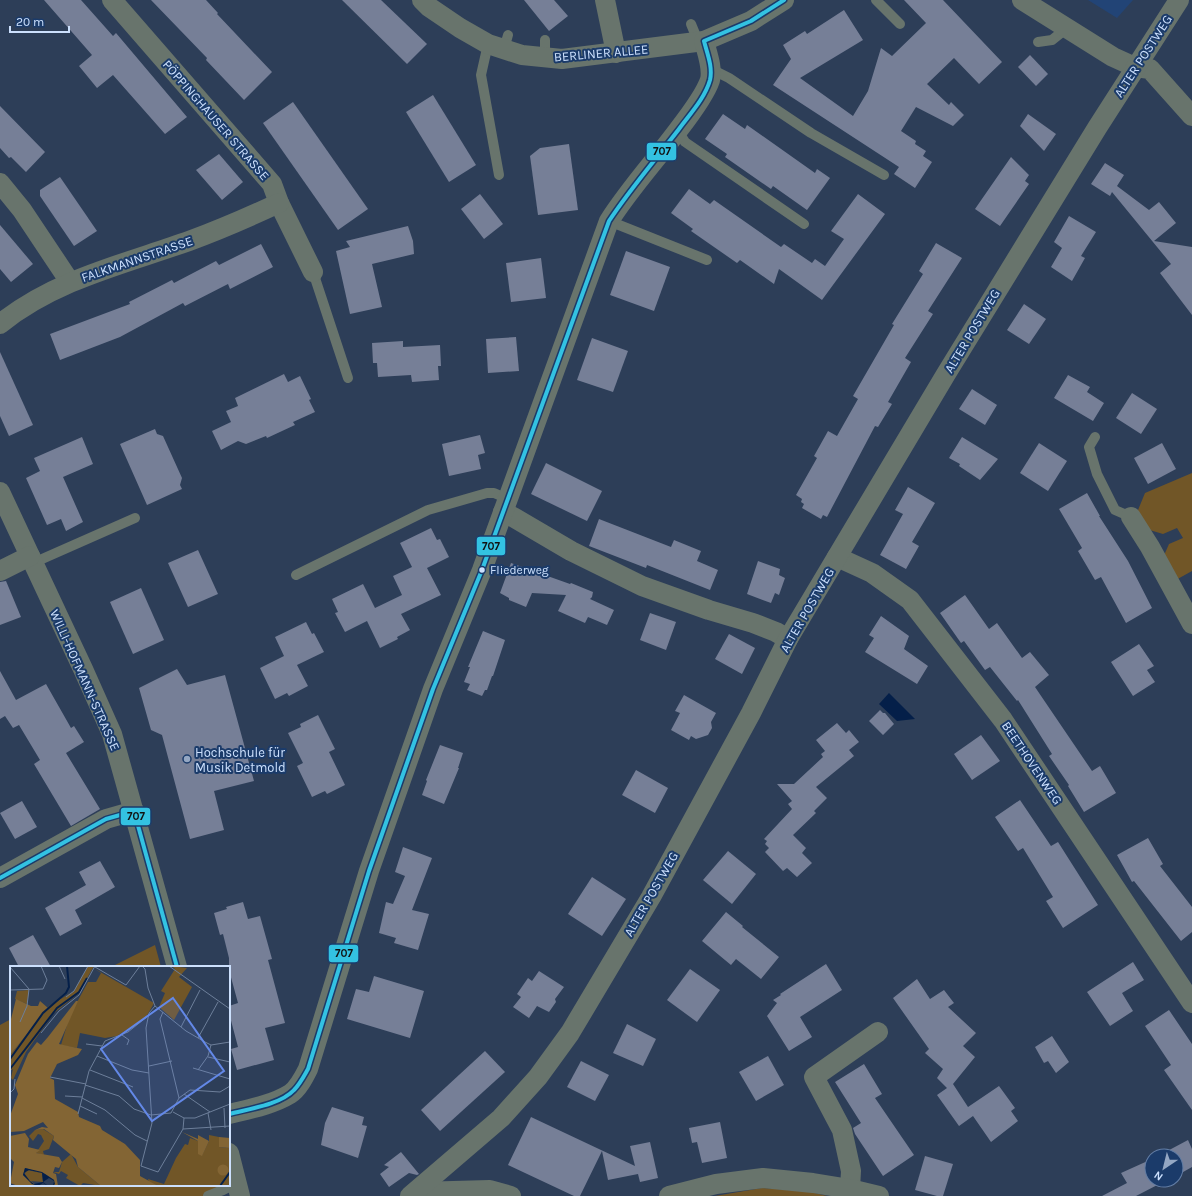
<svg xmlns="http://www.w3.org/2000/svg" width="1192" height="1196" viewBox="0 0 1192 1196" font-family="Karla,sans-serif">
	<rect width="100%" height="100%" fill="#2d3e58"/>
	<polygon fill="#224476" points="1088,0 1133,0 1117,18"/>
	<g fill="#715627">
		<polygon points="1192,473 1192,571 1174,581 1162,560 1169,544 1183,538 1177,528 1163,534 1143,528 1136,515 1145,493"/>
		<polygon points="155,945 161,967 111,967"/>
		<polygon points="11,1019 11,1185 218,1185 221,1196 0,1196 0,1025"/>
		<polygon points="762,1188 807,1191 827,1196 715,1196"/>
	</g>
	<polygon fill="#041f49" points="889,693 915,719 897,721 879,704"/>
	<g fill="#767f97">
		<polygon points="44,0 81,0 113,36 116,33 187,117 165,134 113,75 97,88 79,66 92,55"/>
		<polygon points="151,0 206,0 218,13 217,14 272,72 244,100 206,60 207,58"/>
		<polygon points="342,0 381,0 427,44 407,64"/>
		<polygon points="524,0 554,0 568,16 549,31"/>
		<polygon points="904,0 943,0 1002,62 979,84 954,58 927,84 949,105 951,102 964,115 953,126 916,107 901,131 916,141 915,144 926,151 923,156 932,162 915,188 894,174 899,167 773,85 791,59 783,45 805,31 807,34 844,10 863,40 800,78 853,116 868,91 881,48 892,56 926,23"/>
		<polygon points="1030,55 1048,74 1036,86 1018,67"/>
		<polygon points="433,95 476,165 449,182 406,112"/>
		<polygon points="293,102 368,209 338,230 263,123"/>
		<polygon points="0,106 45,152 26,172 11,157 9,158 0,148"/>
		<polygon points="723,114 745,129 747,125 815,173 817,169 830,178 807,210 773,186 771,189 725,157 727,154 705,139"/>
		<polygon points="1028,114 1056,134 1044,151 1020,126"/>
		<polygon points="569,144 578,210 538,215 530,156 540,148"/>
		<polygon points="219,154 243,182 222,200 196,170"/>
		<polygon points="1011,157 1029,175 1025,181 1029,184 1000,226 975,209"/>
		<polygon points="1105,163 1124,175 1117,186 1149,210 1159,202 1176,223 1154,241 1192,247 1192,315 1160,273 1171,264 1112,192 1110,196 1091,184"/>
		<polygon points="60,177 97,231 74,246 40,196 40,190"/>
		<polygon points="689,189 710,204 714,200 781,247 784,244 812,263 815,259 825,266 844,239 831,231 858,194 885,214 822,300 779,269 774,284 740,260 737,263 691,231 693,229 671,213"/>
		<polygon points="480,194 503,224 484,239 461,209"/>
		<polygon points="1069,216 1096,232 1081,256 1085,258 1072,281 1051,267 1062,248 1054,242"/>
		<polygon points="0,225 33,264 11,282 0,269"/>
		<polygon points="408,226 413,241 414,254 372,264 382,307 350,314 336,251 350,247 346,241"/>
		<polygon points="936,243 962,258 928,311 933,314 905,358 911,362 888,402 892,404 878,427 875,426 827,517 823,515 821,519 802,508 804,504 801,502 802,499 796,495 817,458 814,456 828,431 837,436 858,399 853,396 894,325 892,324 923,274 919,271"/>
		<polygon points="261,244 273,267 230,289 228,284 185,306 183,303 120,337 60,360 50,334 130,304 129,302 172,280 174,283 216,261 219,265"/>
		<polygon points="626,251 670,267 654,311 610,295"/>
		<polygon points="541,258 546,298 511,302 506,263"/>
		<polygon points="1024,304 1046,319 1029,344 1007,330"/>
		<polygon points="516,337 519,371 488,373 486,339"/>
		<polygon points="592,338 628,351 613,392 577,380"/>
		<polygon points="403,341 403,347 440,345 441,366 438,366 439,380 412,382 411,375 378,377 377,363 373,363 372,343"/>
		<polygon points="0,352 33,425 9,436 0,416"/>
		<polygon points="284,374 288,382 300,376 311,399 309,400 315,412 293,422 295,425 267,438 266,436 246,444 238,441 221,450 212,431 231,422 226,411 238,406 235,398"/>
		<polygon points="1068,375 1090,387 1087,392 1104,403 1093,421 1054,398"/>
		<polygon points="972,389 997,405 985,425 959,409"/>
		<polygon points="1132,393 1157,409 1141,434 1116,418"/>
		<polygon points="155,429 157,434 163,436 182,478 180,485 182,489 147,505 120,444"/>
		<polygon points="480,435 485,453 478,455 481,469 449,476 442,444"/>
		<polygon points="82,437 93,464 63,477 83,522 66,531 61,519 47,525 26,478 40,471 34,458"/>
		<polygon points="962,437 998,459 980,480 959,466 960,464 949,458"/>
		<polygon points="1039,443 1067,461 1048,491 1020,473"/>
		<polygon points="1162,443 1176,469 1148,484 1134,458"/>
		<polygon points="546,463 602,491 587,521 531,494"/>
		<polygon points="908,487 935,503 912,542 919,546 906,569 880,555 903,514 895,510"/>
		<polygon points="1087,493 1100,516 1099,516 1128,561 1152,608 1126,623 1101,577 1095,580 1078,551 1082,548 1059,509"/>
		<polygon points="599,519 671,547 674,540 701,551 697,561 718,570 710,590 647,565 646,568 589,546"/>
		<polygon points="431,528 437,540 440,539 449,557 427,568 441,595 401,614 410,630 397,637 398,639 380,648 367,621 345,632 335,613 338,612 332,599 363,584 375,608 402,595 393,576 412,567 400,543"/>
		<polygon points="198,550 218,594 188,607 168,563"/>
		<polygon points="758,561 780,569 779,575 785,578 779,595 775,593 771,603 747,594"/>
		<polygon points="511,563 570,584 571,583 593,592 592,597 590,599 614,610 607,625 588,617 585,623 558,611 566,595 532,593 526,607 509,600 509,598 500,593"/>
		<polygon points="6,581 21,617 0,625 0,582"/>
		<polygon points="141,588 164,640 133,654 110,602"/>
		<polygon points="965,595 989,629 997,623 1022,658 1030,652 1049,675 1035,687 1092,771 1100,766 1116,793 1084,812 1068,786 1069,785 1049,756 1052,754 1018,700 1017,701 990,667 985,670 964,641 961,643 940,613"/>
		<polygon points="650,613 676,622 666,650 640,640"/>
		<polygon points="881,616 909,636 904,649 928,666 917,684 865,652 874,638 869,635"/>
		<polygon points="306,622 312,634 314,633 324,652 297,665 308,686 289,696 287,693 275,699 260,668 284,656 275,637"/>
		<polygon points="483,631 505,640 493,676 492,676 487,690 485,690 482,696 467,690 470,684 464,682 470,667 468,667"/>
		<polygon points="729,634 755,648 742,674 715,659"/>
		<polygon points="1139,644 1154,666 1147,670 1155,682 1133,696 1111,662"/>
		<polygon points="177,669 187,685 225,675 254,781 214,791 224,830 190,839 162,735 151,730 139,688"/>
		<polygon points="0,671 16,700 46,684 71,728 74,726 84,742 66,753 100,809 71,826 34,764 40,760 19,725 13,728 5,716 0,719"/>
		<polygon points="684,695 716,713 711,722 712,728 708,735 696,739 691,736 689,740 671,730 680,713 675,711"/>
		<polygon points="880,710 883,713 885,713 894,724 883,735 869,721"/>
		<polygon points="318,715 335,749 329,752 345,785 327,794 325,791 312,797 297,766 303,763 288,733 301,727 300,724"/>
		<polygon points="837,723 846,733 849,730 859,742 849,750 854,756 816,787 827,798 814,811 816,813 793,835 806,848 802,853 812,863 797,877 787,868 783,871 765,852 769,848 765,844 767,841 764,839 792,809 788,804 792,801 777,784 794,784 823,757 821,754 825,751 816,740"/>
		<polygon points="981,735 1000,761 972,780 954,754"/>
		<polygon points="440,745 463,753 458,768 459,768 444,804 422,795 427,781 426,780"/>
		<polygon points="636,770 668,788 655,813 622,795"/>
		<polygon points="1020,800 1051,846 1058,842 1098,905 1063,928 1046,901 1053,897 1023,848 1018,851 995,817"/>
		<polygon points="22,801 37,827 15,839 0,813"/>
		<polygon points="1148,838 1163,864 1160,866 1192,907 1192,932 1181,941 1134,881 1132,882 1117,855"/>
		<polygon points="403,847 432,858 412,910 429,914 418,950 394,943 396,938 379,933 386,902 393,904 405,876 395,872"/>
		<polygon points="728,851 756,874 732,904 703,880"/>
		<polygon points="100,861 115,887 75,910 82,924 60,936 45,908 86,885 79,872"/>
		<polygon points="592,877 626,899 602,936 568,914"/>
		<polygon points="243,902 248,919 260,916 272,959 268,960 285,1023 265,1028 274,1060 237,1070 231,1049 238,1047 229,1013 229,1006 238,1003 229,970 229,958 223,934 220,935 214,913 227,909 226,907"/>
		<polygon points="726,912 743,926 742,927 779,957 761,979 736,959 731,965 702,941"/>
		<polygon points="33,935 51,967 19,967 9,948"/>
		<polygon points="1133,962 1144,980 1122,993 1133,1011 1110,1026 1087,992"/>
		<polygon points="826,964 842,990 800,1017 812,1037 789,1051 767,1016 777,1003 773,1000 781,995 780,994"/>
		<polygon points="690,969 720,990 697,1022 667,1000"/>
		<polygon points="539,971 564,987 555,999 556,1002 549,1012 537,1006 529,1018 513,1007 521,997 517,994 528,978 532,981"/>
		<polygon points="374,976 424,991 410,1038 347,1019 356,989 369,992"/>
		<polygon points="917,979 930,999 944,990 954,1003 948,1007 976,1033 963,1046 975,1057 953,1084 968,1107 999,1086 1015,1108 1011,1111 1018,1121 991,1142 973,1116 959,1126 937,1095 947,1088 937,1078 943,1069 925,1053 929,1049 893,998"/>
		<polygon points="1169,1010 1192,1044 1192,1110 1164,1070 1171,1065 1145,1026"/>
		<polygon points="627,1024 656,1039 643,1066 613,1053"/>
		<polygon points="1052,1036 1069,1062 1056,1073 1048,1061 1044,1063 1035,1047"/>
		<polygon points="485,1051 505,1072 440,1131 421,1110"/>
		<polygon points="768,1056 784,1085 756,1101 739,1072"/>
		<polygon points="581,1061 609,1075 595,1101 567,1087"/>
		<polygon points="864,1064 882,1094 875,1098 914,1155 883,1176 855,1134 853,1128 861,1123 835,1082"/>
		<polygon points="332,1107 364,1117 362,1125 367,1126 358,1158 321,1145 325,1123"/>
		<polygon points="531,1117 635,1166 630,1146 650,1142 658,1178 640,1182 638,1174 608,1180 602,1151 580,1196 574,1196 508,1165"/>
		<polygon points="720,1122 727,1158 702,1163 697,1142 692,1143 689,1128"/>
		<polygon points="1188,1140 1192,1149 1192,1167 1176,1176 1176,1156 1158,1156"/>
		<polygon points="401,1152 419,1174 417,1175 409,1173 389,1187 380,1174 389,1167 384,1165"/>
		<polygon points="925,1156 953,1164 943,1196 937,1196 915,1190"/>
		<polygon points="1152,1159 1152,1180 1167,1180 1136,1196 1102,1196 1127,1183 1121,1173"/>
	</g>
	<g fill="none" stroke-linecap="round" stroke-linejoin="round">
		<g stroke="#68746c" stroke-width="10">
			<polyline points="876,0 900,24"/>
			<polyline points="691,24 698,41"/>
			<polyline points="1038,42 1052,40 1067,28"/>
			<polyline points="488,44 481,75 499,175"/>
			<polyline points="504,49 508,35"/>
			<polyline points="545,57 545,40"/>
			<polyline points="711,69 729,78 811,133 884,175"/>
			<polyline points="678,131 685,142 804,224"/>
			<polyline points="609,221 707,260"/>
			<polyline points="313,272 348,378"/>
			<polyline points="1095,437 1089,447 1097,474 1115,510 1131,517"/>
			<polyline points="33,563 135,518"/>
			<polyline points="296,575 428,510 487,493 494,493 508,499"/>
			<polyline points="208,1196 223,1190 237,1183"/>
		</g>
		<g stroke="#68746c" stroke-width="20">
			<polyline points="112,0 272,184 279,203 313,272"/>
			<polyline points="422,0 429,7 460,28 488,44 522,55 562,59 704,41 751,21 784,0"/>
			<polyline points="605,0 616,53"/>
			<polyline points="1022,0 1113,57 1135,67 1150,69 1192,116"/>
			<polyline points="0,183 22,210 70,282"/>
			<path d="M 0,324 C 54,280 124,264 189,241 C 219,230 249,217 279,203"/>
			<polyline points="0,492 83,669 112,734 177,967"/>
			<polyline points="503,512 513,517 571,551 642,586 709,610 753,623 776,632 788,639"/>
			<polyline points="1131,517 1150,547 1192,624"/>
			<polyline points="837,557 872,573 910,600 1003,720 1192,1003"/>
			<polyline points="0,571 30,556"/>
			<polyline points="0,878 106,819 134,811"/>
			<path d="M 229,1114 C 249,1109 272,1105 290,1094 C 298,1089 304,1077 308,1069 L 369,871 L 433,689 L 482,570 L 609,221 C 630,188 656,160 679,129 C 689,116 705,95 710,80 C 713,68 707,53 704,41"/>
			<polyline points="229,1153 240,1196"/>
			<polyline points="850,1189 851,1171 842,1130 814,1077 878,1032"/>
			<polyline points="416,1192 490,1190 511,1196"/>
			<polyline points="410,1196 501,1118 538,1077 570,1033 651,897 751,713 788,639 946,374 1097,128 1179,0"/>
			<polyline points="669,1196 716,1184 763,1178 813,1183 850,1189 879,1196"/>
		</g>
		<defs>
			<g id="bus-1">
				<polyline points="0,878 106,819 134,811 177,967"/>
				<path d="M 229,1114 C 248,1109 280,1105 294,1090 C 300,1084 304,1076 308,1069 L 369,871 L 433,689 L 482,570 L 609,221 C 630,189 656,159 679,129 C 690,114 705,98 710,80 C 713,67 707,53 704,41 L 751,21 L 784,0"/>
			</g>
		</defs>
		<use href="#bus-1" stroke="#1b3b6a" stroke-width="7"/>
		<use href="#bus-1" stroke="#33c2e2" stroke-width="4"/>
	</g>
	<circle fill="#cce0fd" stroke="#1b3b6a" stroke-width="1.5" cx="482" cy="570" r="3.5"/>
	<circle fill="#94a7c3" stroke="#1b3b6a" stroke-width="1.5" cx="187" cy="759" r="4"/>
	<g text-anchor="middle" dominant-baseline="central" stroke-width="4" stroke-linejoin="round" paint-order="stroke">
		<g font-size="12" fill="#cce0fd" stroke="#1b3b6a" text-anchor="start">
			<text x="490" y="570">Fliederweg</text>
		</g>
		<g font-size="13" fill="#cce0fd" stroke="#1b3b6a">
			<text transform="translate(601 53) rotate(-5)">BERLINER ALLEE</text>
			<text transform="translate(1143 56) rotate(-57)">ALTER POSTWEG</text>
			<text transform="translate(216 120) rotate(49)">PÖPPINGHAUSER STRASSE</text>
			<text transform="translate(137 259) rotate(-19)">FALKMANNSTRASSE</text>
			<text transform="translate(972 331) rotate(-59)">ALTER POSTWEG</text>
			<text transform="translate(807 610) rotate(-60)">ALTER POSTWEG</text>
			<text transform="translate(85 680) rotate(66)">WILLI-HOFMANN-STRASSE</text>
			<text transform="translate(1032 763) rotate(56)">BEETHOVENWEG</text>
			<text transform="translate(651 894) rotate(-60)">ALTER POSTWEG</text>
		</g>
		<g font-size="13" fill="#cce0fd" stroke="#1b3b6a" text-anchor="start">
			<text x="195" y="752">Hochschule für<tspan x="195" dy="15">Musik Detmold</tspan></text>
		</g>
	</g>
	<g transform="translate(10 966)">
		<rect width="220" height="220" fill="#2d3e58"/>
		<path d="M 78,0 L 84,0 L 68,28 L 44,47 L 16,86 L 3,114 L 1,112 L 3,103 L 0,105 L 0,89 L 39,40 L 64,25 ZM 162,0 L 177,2 L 169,11 L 182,21 L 164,54 L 149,41 L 155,27 L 151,25 L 165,3 ZM 85,3 L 144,37 L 143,39 L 136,51 L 107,70 L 95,72 L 70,67 L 67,82 L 51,79 L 60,49 L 78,16 L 86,16 L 91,7 ZM 19,24 L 17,38 L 5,33 L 7,25 ZM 33,163 L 44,170 L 39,183 L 33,185 L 34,189 L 26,187 L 34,175 L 31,169 L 28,168 L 23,175 L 19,170 L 25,164 ZM 199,169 L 209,171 L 209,181 L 220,182 L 220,220 L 148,220 L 139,217 L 138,213 L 154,218 L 166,192 L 175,178 L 178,179 L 180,172 L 188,175 L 192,189 L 199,175 ZM 61,188 L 68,201 L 91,220 L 73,217 L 70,220 L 56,212 L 58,209 L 51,205 L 49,208 L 43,206 L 49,206 L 52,196 ZM 17,204 L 32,207 L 33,216 L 20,215 L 14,209 Z" fill="#715627"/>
		<path d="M 6,33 L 21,40 L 28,40 L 30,35 L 38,42 L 0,89 L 0,57 ZM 66,35 L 68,35 L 49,78 L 72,83 L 68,89 L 47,98 L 40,112 L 44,114 L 45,133 L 68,146 L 69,151 L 90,160 L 92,164 L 115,178 L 130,194 L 130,210 L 148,220 L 91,220 L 68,201 L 66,193 L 43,174 L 44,170 L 34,163 L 25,164 L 32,161 L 38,162 L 33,156 L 14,165 L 0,166 L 0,150 L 8,128 L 5,119 L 18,88 L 27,76 L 31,79 L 38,71 ZM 172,166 L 188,173 L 188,169 L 199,175 L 192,190 L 188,188 L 188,175 ZM 15,167 L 19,173 L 18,181 L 30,184 L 26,187 L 49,191 L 52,196 L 49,202 L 45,201 L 43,207 L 46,208 L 48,220 L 44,220 L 44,214 L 35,208 L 15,202 L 13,209 L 27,220 L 8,220 L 0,217 L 4,196 L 0,192 L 0,170 ZM 209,171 L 220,172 L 220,182 L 209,181 ZM207.5 204a5.5 5.5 0 1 1 11 0a5.5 5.5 0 1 1-11 0Z" fill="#836534"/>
		<path d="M 15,202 L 32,206 L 44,214 L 45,218 L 43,220 L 44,215 L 39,212 L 33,216 L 38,220 L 33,217 L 28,220 L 22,218 L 13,209 ZM 19,204 L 32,207 L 33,216 L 24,218 L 20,215 L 14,207 Z" fill="#041f49" fill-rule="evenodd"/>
		<path fill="none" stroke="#041f49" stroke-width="2" d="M 0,93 L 33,47 L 56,27 L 59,21 L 57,0M 0,103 L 47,42 L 69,26 L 77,12M 210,220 L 220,206"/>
		<path fill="none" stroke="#6d7f9a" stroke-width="1" d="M 49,0 L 55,13M 132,0 L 135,3 L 138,22 L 145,40M 159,0 L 220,43M 0,1 L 19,23M 85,1 L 116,19 L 130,0M 0,24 L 33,23 L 37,14 L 31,0M 56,31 L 64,25 L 78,0M 145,40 L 139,47 L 136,62 L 142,157 L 131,200 L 148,206 L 173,163 L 174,152M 145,40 L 176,65 L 195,76 L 201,79 L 220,76M 153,46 L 150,53 L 169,132M 10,56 L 17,40 L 19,23M 171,61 L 190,24M 31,67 L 49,45 L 69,29 L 85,0M 112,69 L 119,74 L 117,79M 188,72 L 208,36M 76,78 L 92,80M 87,90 L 122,104 L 139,107M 198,91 L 220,96M 139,100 L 162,95M 183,102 L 220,113M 80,104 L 123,121M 188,104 L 198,90 L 201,79M 40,111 L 76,118M 75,119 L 109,130 L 124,143 L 141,149 L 161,147 L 169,132 L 180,124 L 210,126 L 220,120M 0,127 L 4,123 L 5,113M 174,128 L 200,146M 55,130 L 72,131M 72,132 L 95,144 L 125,169 L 137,175M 70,140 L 87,148M 214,142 L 215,162M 163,146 L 174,152 L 185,152 L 220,138M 198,147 L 201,164M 68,148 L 79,105 L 95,75 L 118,66 L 138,50M 173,163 L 220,160"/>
		<path fill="#6388e7" fill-opacity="0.15" stroke="#6388e7" stroke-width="2" d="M 163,32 L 214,105 L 142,155 L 91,83 Z"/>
		<rect width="220" height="220" fill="none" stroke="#cce0fd" stroke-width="2"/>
	</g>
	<g stroke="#1b3b6a" stroke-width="1.5">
		<rect x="646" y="142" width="31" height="19" rx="4" fill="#33c2e2"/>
		<rect x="476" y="536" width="30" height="20" rx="4" fill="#33c2e2"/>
		<rect x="120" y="807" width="31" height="19" rx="4" fill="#33c2e2"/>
		<rect x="328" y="944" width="31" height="19" rx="4" fill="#33c2e2"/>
	</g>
	<g font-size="11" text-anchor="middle" font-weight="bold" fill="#111">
		<text x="662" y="155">707</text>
		<text x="491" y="550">707</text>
		<text x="136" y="820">707</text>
		<text x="344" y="957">707</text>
	</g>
	<g transform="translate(1164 1168) rotate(215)"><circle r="19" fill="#1b3b6a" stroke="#627da5"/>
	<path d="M0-3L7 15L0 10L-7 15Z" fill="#94a7c3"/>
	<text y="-6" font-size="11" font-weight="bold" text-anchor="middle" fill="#cce0fd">N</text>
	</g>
	<path d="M10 26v6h59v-6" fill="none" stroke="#cce0fd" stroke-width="2"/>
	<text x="16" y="26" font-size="12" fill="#cce0fd" stroke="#1b3b6a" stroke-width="3" paint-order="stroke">20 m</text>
</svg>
